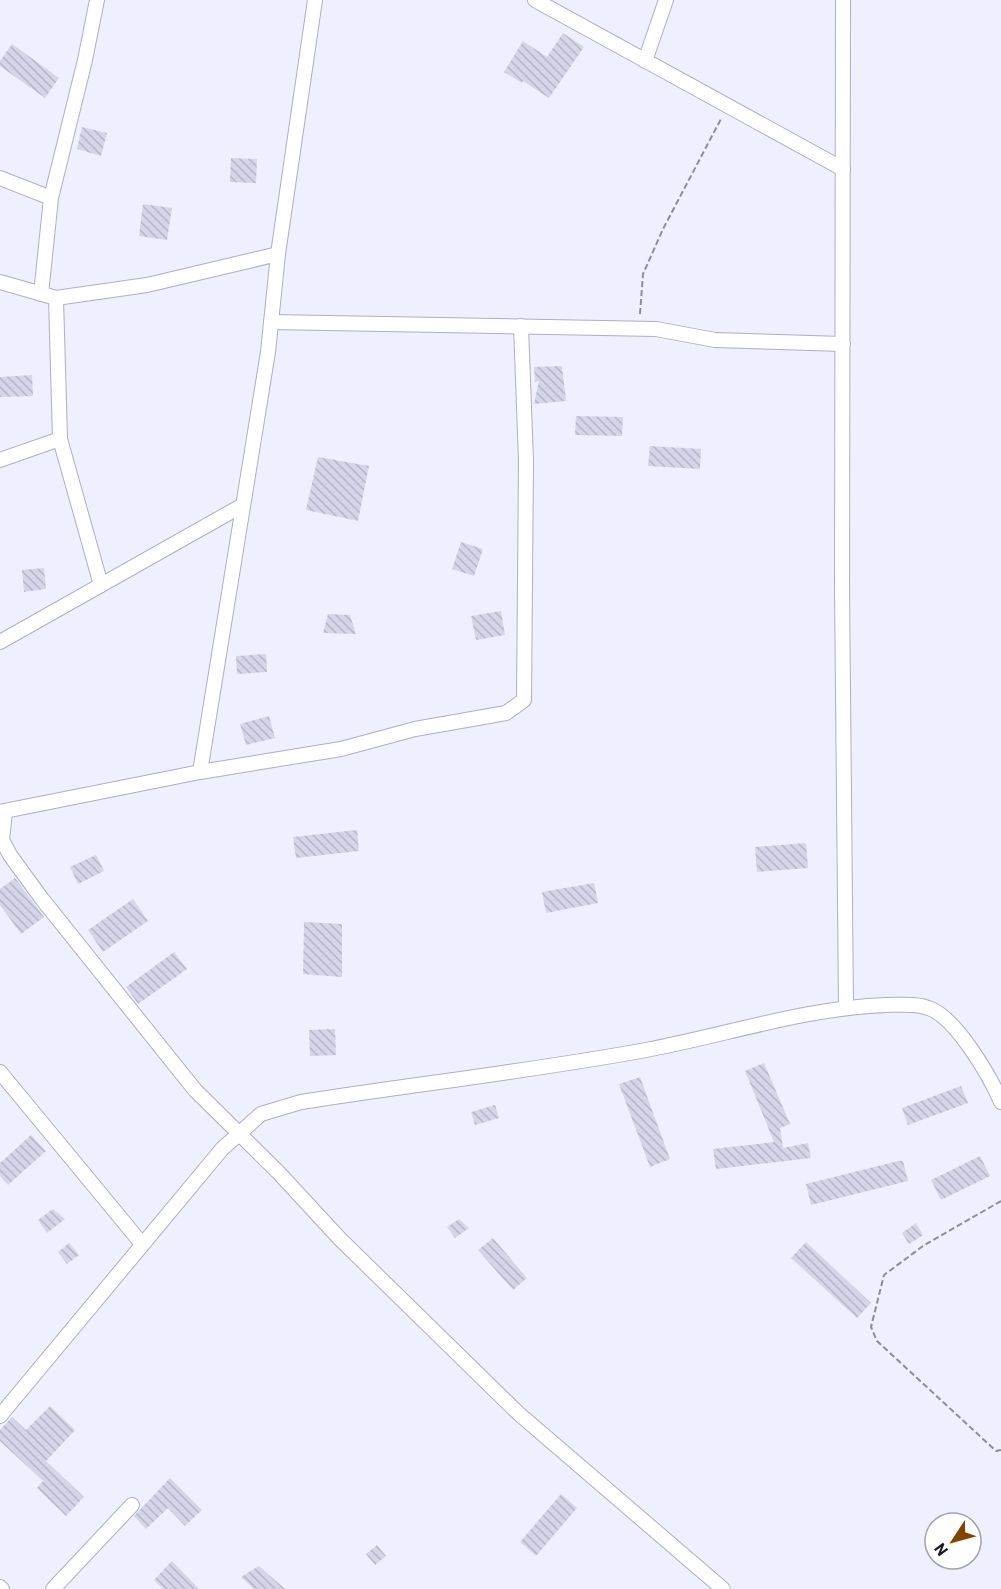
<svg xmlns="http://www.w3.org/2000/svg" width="1001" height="1589" viewBox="0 0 1001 1589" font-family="Barlow,sans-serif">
	<defs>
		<pattern id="building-back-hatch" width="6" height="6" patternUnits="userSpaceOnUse" patternTransform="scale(1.5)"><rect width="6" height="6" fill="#d4d5e8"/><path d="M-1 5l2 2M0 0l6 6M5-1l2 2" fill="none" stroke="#b5b6c7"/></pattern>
	</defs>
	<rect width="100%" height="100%" fill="#eeefff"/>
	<g fill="url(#building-back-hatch)">
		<polygon points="563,33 584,47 549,98 523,81 522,83 504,72 523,41 547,57"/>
		<polygon points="12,44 59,78 45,98 0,66 0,61"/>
		<polygon points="82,127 107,133 101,156 77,149"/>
		<polygon points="231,158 257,159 256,183 230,182"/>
		<polygon points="143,204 172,208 167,240 139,236"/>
		<polygon points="562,366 566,401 534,404 539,381 535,382 534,367"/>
		<polygon points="32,375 33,396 0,397 0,377"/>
		<polygon points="576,416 623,417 622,436 575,435"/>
		<polygon points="650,446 701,449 700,469 648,466"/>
		<polygon points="318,457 369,466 358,521 306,510"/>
		<polygon points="461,542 483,549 474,576 452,569"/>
		<polygon points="44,568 46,589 24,592 22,570"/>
		<polygon points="501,611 505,635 476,640 471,616"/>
		<polygon points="328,614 350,615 356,634 323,633"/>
		<polygon points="266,654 267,672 237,674 236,656"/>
		<polygon points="269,716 275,738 246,745 240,724"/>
		<polygon points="357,830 359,851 296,858 293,837"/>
		<polygon points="806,843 808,868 757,872 755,847"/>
		<polygon points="96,855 104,871 78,884 70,867"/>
		<polygon points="15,878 44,917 21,934 0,905 0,889"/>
		<polygon points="594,883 598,903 546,913 542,892"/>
		<polygon points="133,899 148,921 103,952 88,930"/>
		<polygon points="304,922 342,924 342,977 303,974"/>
		<polygon points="174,952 187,969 138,1004 126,987"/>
		<polygon points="335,1029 336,1055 310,1056 309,1030"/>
		<polygon points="764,1063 790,1124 780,1128 783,1148 808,1143 811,1158 716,1169 713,1149 774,1142 745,1071"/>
		<polygon points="640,1077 670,1159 650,1167 619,1084"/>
		<polygon points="961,1086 968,1103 908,1125 902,1108"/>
		<polygon points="495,1105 499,1118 475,1125 471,1112"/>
		<polygon points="31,1135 46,1151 8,1185 0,1176 0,1163"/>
		<polygon points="980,1156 990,1176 941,1200 931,1180"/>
		<polygon points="898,1161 903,1161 908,1181 811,1205 806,1184"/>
		<polygon points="53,1209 65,1219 47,1233 38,1220"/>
		<polygon points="459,1219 469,1228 455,1238 447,1227"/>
		<polygon points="916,1223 923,1235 909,1244 902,1233"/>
		<polygon points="493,1238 527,1278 513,1290 478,1250"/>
		<polygon points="806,1242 871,1303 857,1318 791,1258"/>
		<polygon points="69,1243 79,1255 67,1264 58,1252"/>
		<polygon points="50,1406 75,1430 46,1461 84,1497 66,1516 37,1488 43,1481 0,1441 0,1430 12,1417 26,1430"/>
		<polygon points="170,1478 202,1510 185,1526 168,1508 146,1529 134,1516"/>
		<polygon points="561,1494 577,1508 536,1556 520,1542"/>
		<polygon points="377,1545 386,1556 375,1565 366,1554"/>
		<polygon points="172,1561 199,1589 163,1589 154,1580"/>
		<polygon points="259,1566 285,1589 254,1589 241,1577"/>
	</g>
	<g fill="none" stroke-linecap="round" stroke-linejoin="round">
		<defs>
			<g id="minor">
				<polyline points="535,0 843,169"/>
				<polyline points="843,0 842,587 846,1007"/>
				<polyline points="645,61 666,0"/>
				<polyline points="0,178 51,198"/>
				<polyline points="0,282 56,298 147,285 278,254"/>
				<polyline points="41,294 51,198 85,60 97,0"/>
				<polyline points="56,298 60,439 101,585"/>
				<polyline points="271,322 656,329 715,340 843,344"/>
				<polyline points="0,460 60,439"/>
				<polyline points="0,642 243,505"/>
				<polyline points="200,772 341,749 415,729 506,713 524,700 526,461 521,326"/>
				<polyline points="0,812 200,772 268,352 278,254 315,0"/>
				<polyline points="5,812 2,840 10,855 42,899 195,1090 279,1173 340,1239 518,1413 723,1589"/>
				<polyline points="0,1072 142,1244"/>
				<path d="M 0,1416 L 222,1149 L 261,1114 L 301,1102 C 416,1084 532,1071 646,1050 C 726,1035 805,1008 886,1005 C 900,1005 917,1003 931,1009 C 957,1020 990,1076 1001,1102"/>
				<polyline points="0,1587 2,1589"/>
				<polyline points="53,1589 132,1505"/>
			</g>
		</defs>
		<use href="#minor" stroke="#aeafc1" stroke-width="16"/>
		<g stroke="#8c8d99" stroke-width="2" stroke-dasharray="6 3" stroke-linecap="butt">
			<polyline points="640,314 643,274 663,229 722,117"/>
			<polyline points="1001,1201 923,1246 884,1275 871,1327 877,1341 996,1451 1001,1450"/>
		</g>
		<use href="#minor" stroke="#fff" stroke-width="14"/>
	</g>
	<g transform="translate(953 1541) rotate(234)"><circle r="28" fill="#fefefe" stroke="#a2a3a6" stroke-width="1.5"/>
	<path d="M0-4.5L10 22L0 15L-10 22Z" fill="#814301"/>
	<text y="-9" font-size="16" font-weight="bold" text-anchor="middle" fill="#191a21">N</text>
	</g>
</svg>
